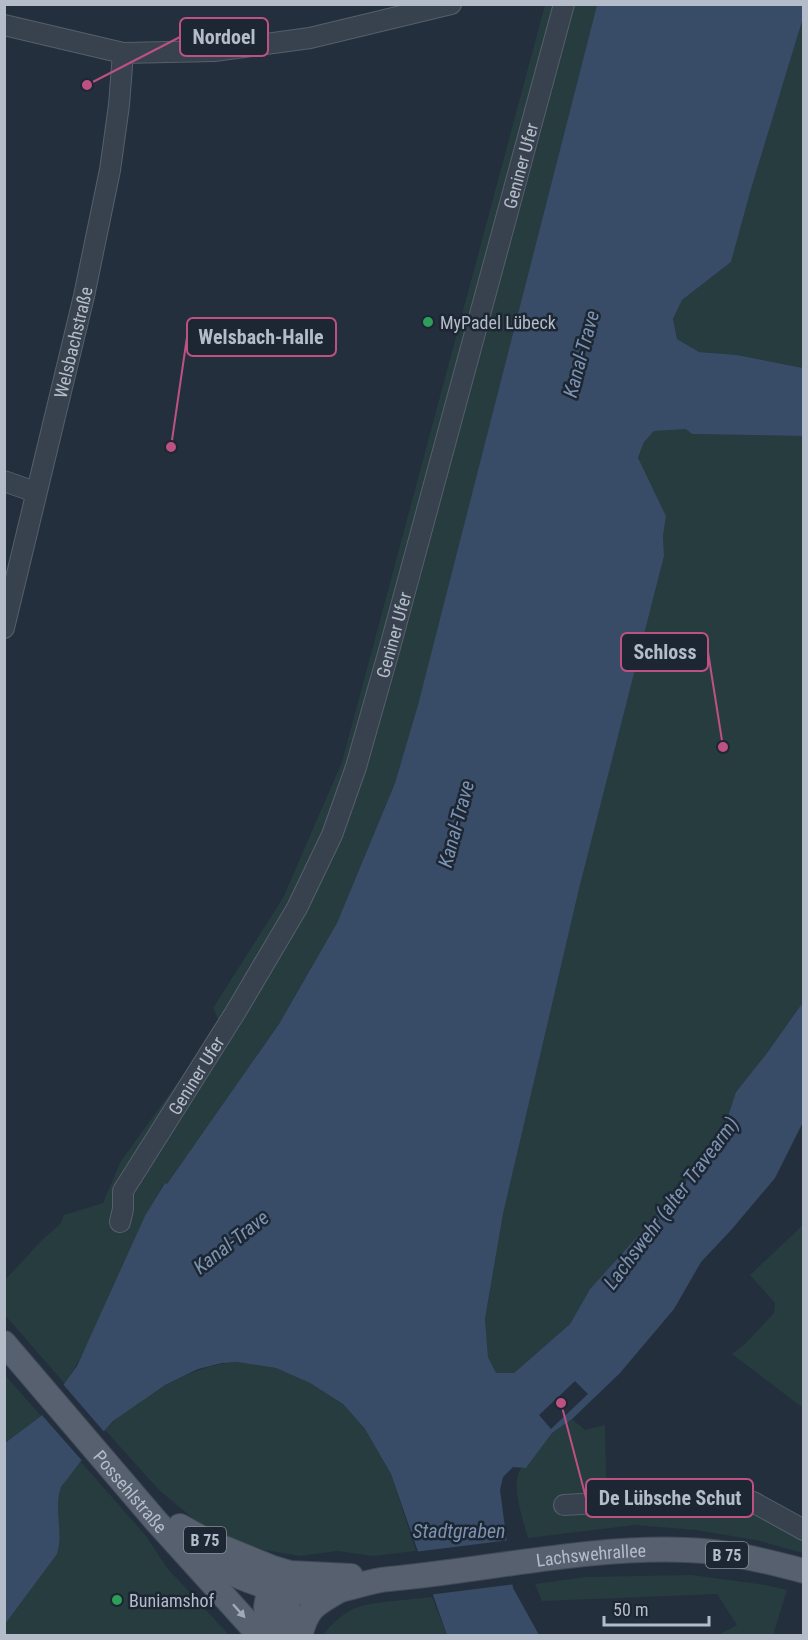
<svg xmlns="http://www.w3.org/2000/svg" width="808" height="1640" viewBox="0 0 808 1640" font-family="'Roboto Condensed',sans-serif">
	<rect width="100%" height="100%" fill="#242f3e"/>
	<g fill="#263c3f">
		<path d="M 545,5 L 597,5 L 418,706 L 395,783 L 337,923 L 279,1024 L 167,1184 L 164,1183 C 127,1248 105,1321 65,1384 L 5,1315 L 5,1280 L 42,1240 L 60,1224 L 64,1215 L 103,1203 L 121,1161 L 220,1024 L 213,1008 L 283,898 L 342,762 Z"/>
		<polygon points="803,18 803,368 737,355 699,352 677,339 673,319 682,300 731,262 751,189"/>
		<polygon points="686,428 692,434 803,436 803,1006 801,1005 767,1053 736,1092 725,1125 683,1186 590,1289 570,1324 514,1373 496,1373 488,1357 485,1319 503,1214 579,889 664,556 663,536 666,516 638,459 644,442 654,431"/>
		<polygon points="803,1225 803,1408 732,1354 746,1343 774,1313 775,1303 750,1275"/>
		<path d="M 237,1362 L 276,1368 L 310,1383 L 343,1404 L 365,1429 L 391,1474 L 416,1551 L 373,1556 L 337,1551 L 300,1556 L 265,1550 L 235,1540 L 195,1520 L 159,1490 L 105,1430 C 135,1398 194,1364 237,1362 Z"/>
		<polygon points="4,1374 41,1416 5,1443 4,1443"/>
		<path d="M 572,1419 L 585,1430 L 605,1425 L 606,1477 L 676,1488 L 694,1511 L 724,1515 L 759,1514 L 803,1540 L 803,1553 L 756,1540 L 696,1530 L 635,1525 L 528,1538 C 523,1520 510,1484 521,1468 L 526,1468 L 552,1433 Z"/>
		<path d="M 81,1462 L 146,1536 L 167,1568 L 229,1635 L 5,1635 L 4,1624 L 57,1554 C 62,1535 54,1516 57,1497 C 60,1484 73,1472 81,1462 Z"/>
		<polygon points="691,1575 766,1585 787,1590 774,1632 775,1635 718,1635 737,1625 717,1594 542,1601 535,1584 586,1577"/>
		<path d="M 432,1597 L 447,1635 L 322,1636 C 330,1626 340,1616 351,1610 C 368,1601 411,1600 432,1597 Z"/>
	</g>
	<path fill="#394c67" d="M 597,5 L 803,5 L 803,18 L 751,189 L 731,262 L 682,300 L 673,319 L 677,339 L 699,352 L 737,355 L 803,368 L 803,436 L 692,434 L 686,429 L 654,431 L 644,442 L 638,458 L 666,516 L 663,536 L 664,556 L 579,889 L 503,1214 L 485,1319 L 488,1357 L 496,1373 L 514,1373 L 570,1324 L 590,1289 L 683,1186 L 725,1125 L 736,1092 L 767,1053 L 801,1005 L 804,1006 L 803,1122 L 775,1178 L 732,1229 L 701,1262 L 674,1309 L 620,1373 L 572,1419 L 552,1433 L 526,1468 L 513,1467 L 503,1477 L 500,1490 L 513,1588 L 539,1635 L 447,1635 L 391,1474 L 365,1429 L 343,1404 L 310,1383 L 276,1368 L 237,1362 L 222,1363 L 198,1369 L 165,1385 L 113,1421 L 105,1430 L 61,1487 C 53,1509 64,1532 57,1554 L 5,1624 L 5,1443 L 41,1416 L 77,1366 L 145,1216 L 165,1183 L 167,1184 L 279,1024 L 337,923 L 395,783 L 418,705 Z"/>
	<g fill="#242f3e">
		<polygon points="575,1381 588,1394 551,1429 539,1415"/>
		<polygon points="62,1383 106,1434 84,1463 40,1413"/>
		<polygon points="510,1540 516,1584 428,1595 414,1552"/>
	</g>
	<g fill="none" stroke-linecap="round" stroke-linejoin="round">
		<defs>
			<g id="minor">
				<polyline points="4,25 123,53 214,51 310,38 451,4"/>
				<polyline points="4,481 35,492"/>
				<path id="s1" d="M 4,628 L 84,296 L 110,170 L 119,105 L 123,53"/>
				<path id="s2" d="M 120,1222 L 123,1209 L 123,1191 L 235,1013 L 297,908 L 332,835 L 356,767 L 390,647 L 564,4"/>
				<polyline points="564,1505 598,1503 714,1507 753,1502 804,1530"/>
			</g>
			<g id="major">
				<path id="s3" d="M 4,1343 L 156,1521 L 260,1636"/>
				<polyline points="180,1526 207,1541 273,1568 290,1573 351,1576"/>
				<path id="s4" d="M 171,1537 C 206,1562 247,1586 290,1591 C 305,1593 324,1592 340,1590 C 356,1587 372,1580 389,1579 C 487,1570 589,1546 687,1550 C 727,1551 766,1561 804,1571"/>
				<polyline points="289,1575 287,1610 292,1636"/>
				<polyline points="269,1636 266,1607 272,1573"/>
				<path d="M 300,1636 C 308,1606 315,1605 340,1590"/>
			</g>
		</defs>
		<use href="#minor" stroke="#565f6c" stroke-width="22"/>
		<use href="#major" stroke="#414a57" stroke-width="26"/>
		<use href="#minor" stroke="#38414e" stroke-width="20"/>
		<use href="#major" stroke="#56606e" stroke-width="24"/>
	</g>
	<defs><path id="oneway-solid" d="M-6-.8H1V-3.2L6.5 0L1 3.2V.8H-6Z" transform="scale(1.5)"/></defs>
	<use fill="#a1aab7" href="#oneway-solid" transform="translate(239 1611) rotate(48)"/>
	<g fill="#2e9e5b" stroke="#1d2633" stroke-width="2">
		<circle cx="428" cy="322" r="6"/>
		<circle cx="117" cy="1600" r="6"/>
	</g>
	<g text-anchor="middle" dominant-baseline="central" stroke-width="5" stroke-linejoin="round" paint-order="stroke">
		<g fill="#1d2633" stroke="#878f9c" stroke-width="1.5">
			<rect x="184" y="1527" width="42" height="26" rx="4.5"/>
			<rect x="706" y="1542" width="42" height="26" rx="4.5"/>
		</g>
		<g font-size="16" font-weight="bold" fill="#b4bcc9">
			<text x="205" y="1540">B 75</text>
			<text x="727" y="1555">B 75</text>
		</g>
		<g font-size="18" fill="#b4bcc9" stroke="#1d2633">
			<text stroke="none"><textPath href="#s2" startOffset="1140">Geniner Ufer</textPath></text>
			<text stroke="none"><textPath href="#s1" startOffset="294">Welsbachstraße</textPath></text>
			<text stroke="none"><textPath href="#s2" startOffset="654">Geniner Ufer</textPath></text>
			<text stroke="none"><textPath href="#s2" startOffset="168">Geniner Ufer</textPath></text>
			<text stroke="none"><textPath href="#s3" startOffset="195">Possehlstraße</textPath></text>
			<text stroke="none"><textPath href="#s4" startOffset="436">Lachswehrallee</textPath></text>
		</g>
		<g font-size="18" fill="#b4bcc9" stroke="#1d2633" text-anchor="start">
			<text x="440" y="322">MyPadel Lübeck</text>
			<text x="129" y="1600">Buniamshof</text>
		</g>
		<g font-size="20" font-style="italic" fill="#7c92b1" stroke="#1d2633">
			<text transform="translate(581 354) rotate(-75)">Kanal-Trave</text>
			<text transform="translate(456 824) rotate(-75)">Kanal-Trave</text>
			<text transform="translate(671 1203) rotate(-53)">Lachswehr (alter Travearm)</text>
			<text transform="translate(231 1242) rotate(-38)">Kanal-Trave</text>
			<text x="459" y="1531">Stadtgraben</text>
		</g>
	</g>
	<path fill="none" stroke="#bd5182" stroke-width="2" d="M87 85L180 37M171 447L187 337M723 747L708 652M561 1403L586 1498"/>
	<g fill="#bd5182" stroke="#1d2633" stroke-width="2">
		<circle cx="87" cy="85" r="6"/>
		<circle cx="171" cy="447" r="6"/>
		<circle cx="723" cy="747" r="6"/>
		<circle cx="561" cy="1403" r="6"/>
	</g>
	<g fill="#1d2633" stroke="#bd5182" stroke-width="2">
		<rect x="180" y="18" width="88" height="38" rx="6"/>
		<rect x="187" y="318" width="149" height="38" rx="6"/>
		<rect x="621" y="633" width="87" height="38" rx="6"/>
		<rect x="586" y="1479" width="167" height="38" rx="6"/>
	</g>
	<g font-size="20" text-anchor="middle" font-weight="bold" fill="#b4bcc9">
		<text x="224" y="44">Nordoel</text>
		<text x="261" y="344">Welsbach-Halle</text>
		<text x="665" y="659">Schloss</text>
		<text x="670" y="1505">De Lübsche Schut</text>
	</g>
	<rect width="808" height="1640" fill="none" stroke="#b4bcc9" stroke-width="12"/>
	<path d="M604 1616v9h105v-9" fill="none" stroke="#b4bcc9" stroke-width="3"/>
	<text x="613" y="1616" font-size="18" fill="#b4bcc9" stroke="#1d2633" stroke-width="4.5" paint-order="stroke">50 m</text>
</svg>
